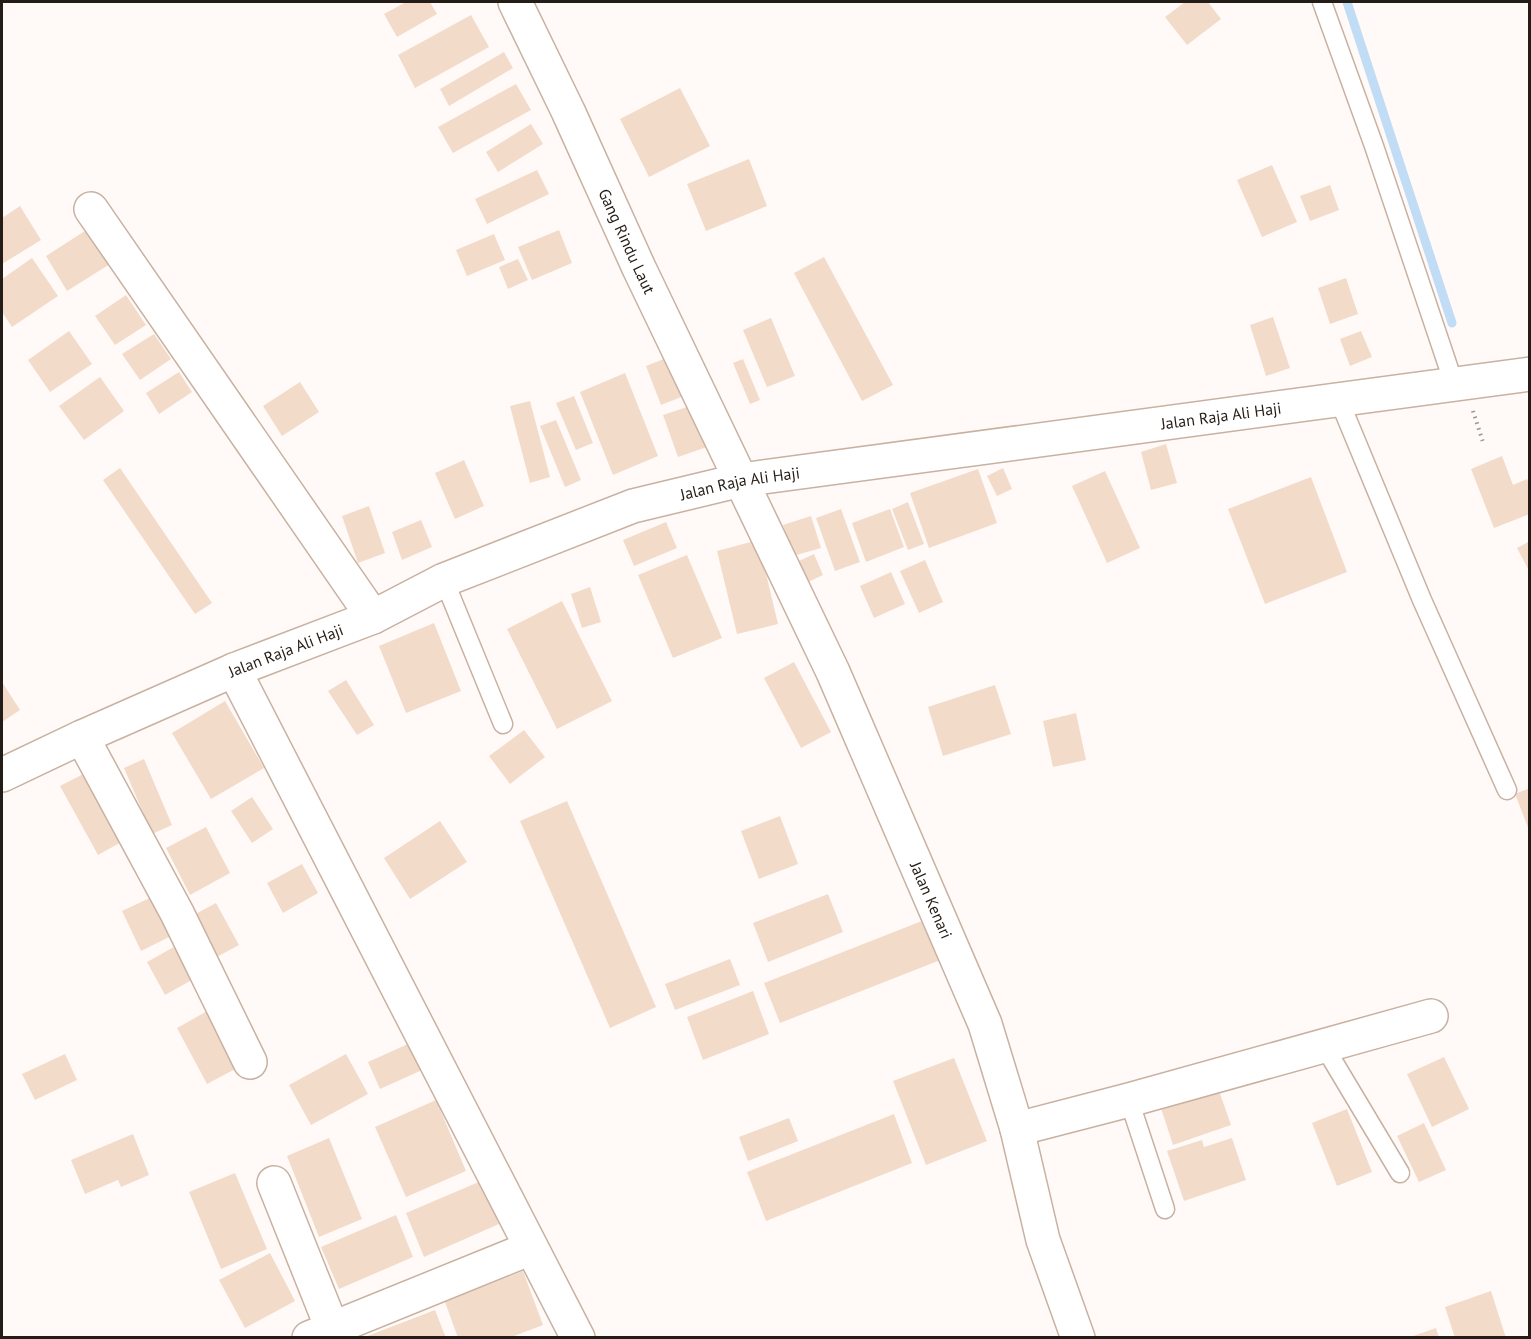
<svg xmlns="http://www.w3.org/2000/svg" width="1531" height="1339" viewBox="0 0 1531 1339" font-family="'PT Sans',sans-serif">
	<rect width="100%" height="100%" fill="#fffaf7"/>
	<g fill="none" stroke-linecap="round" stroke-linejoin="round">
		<polyline stroke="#c1dcf5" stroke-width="9" points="1347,2 1452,323"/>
	</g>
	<g fill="#f3dbca">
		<polygon points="406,2 430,2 437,14 397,37 384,14"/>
		<polygon points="1185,2 1208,2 1221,19 1187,45 1165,17"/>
		<polygon points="471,15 489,47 415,88 398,55"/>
		<polygon points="504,52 513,68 449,106 440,89"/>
		<polygon points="516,84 531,110 453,153 438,127"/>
		<polygon points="680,88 710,146 649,177 620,119"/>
		<polygon points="531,124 543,144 498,172 486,152"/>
		<polygon points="749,159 767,206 706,231 687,184"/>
		<polygon points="1272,165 1297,222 1262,237 1237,180"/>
		<polygon points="537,170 549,194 487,224 475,199"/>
		<polygon points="1330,185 1339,210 1310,221 1300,196"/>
		<polygon points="20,206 41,240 2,264 2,218"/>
		<polygon points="88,229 110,264 67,291 46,256"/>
		<polygon points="559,230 572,263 532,280 518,247"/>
		<polygon points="494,234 505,260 467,276 456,250"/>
		<polygon points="824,257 893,385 862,401 794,273"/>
		<polygon points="32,258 58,296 12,327 2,312 2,279"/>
		<polygon points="518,259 528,280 508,289 499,267"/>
		<polygon points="1346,278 1358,314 1330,324 1318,288"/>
		<polygon points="126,295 146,325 115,345 95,316"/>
		<polygon points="1273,317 1290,368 1266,376 1250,325"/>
		<polygon points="771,318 795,376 767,387 743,330"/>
		<polygon points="69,331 92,364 50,392 28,360"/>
		<polygon points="1361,331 1372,357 1350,366 1340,339"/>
		<polygon points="154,334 171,359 140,380 122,354"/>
		<polygon points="674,355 689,394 661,405 646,366"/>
		<polygon points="743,359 760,400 750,404 733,363"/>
		<polygon points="179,372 192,392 159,414 146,393"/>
		<polygon points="625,373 658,456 613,475 580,392"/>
		<polygon points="100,377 124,411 84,440 59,406"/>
		<polygon points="300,382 319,412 282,436 263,406"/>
		<polygon points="574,396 593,443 576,450 556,403"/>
		<polygon points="530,401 550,477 530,483 510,406"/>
		<polygon points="696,404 710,446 678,457 663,415"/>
		<polygon points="556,420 581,480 565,487 540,426"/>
		<polygon points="1166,444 1177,483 1151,490 1141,452"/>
		<polygon points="1502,456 1513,485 1527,479 1530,486 1530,514 1494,528 1471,469"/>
		<polygon points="464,460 484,506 455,519 435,473"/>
		<polygon points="120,468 212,603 195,614 103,480"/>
		<polygon points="1003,468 1012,489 997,496 987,476"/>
		<polygon points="978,469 997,523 929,548 910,493"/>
		<polygon points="1105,471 1140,548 1107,563 1072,486"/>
		<polygon points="1311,477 1347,572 1265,604 1228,509"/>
		<polygon points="908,502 924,544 908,550 892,509"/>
		<polygon points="369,506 385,553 358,563 342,516"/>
		<polygon points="841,509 860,562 835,571 816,518"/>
		<polygon points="890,509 904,547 866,562 852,523"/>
		<polygon points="811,516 821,548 793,556 783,525"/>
		<polygon points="421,520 432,547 402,560 392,532"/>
		<polygon points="666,522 677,548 634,566 623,540"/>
		<polygon points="758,540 778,624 737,634 717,551"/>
		<polygon points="1530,541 1530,568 1528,569 1517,548"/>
		<polygon points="814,554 823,575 808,582 799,561"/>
		<polygon points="687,555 722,638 673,658 638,575"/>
		<polygon points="925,560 943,602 919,613 900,571"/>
		<polygon points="891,572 905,604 874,618 860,586"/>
		<polygon points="590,587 601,622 582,628 571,594"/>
		<polygon points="562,601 612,701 557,729 507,629"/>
		<polygon points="434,623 461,691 406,713 379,646"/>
		<polygon points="794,662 831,732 801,748 764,678"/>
		<polygon points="346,680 374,725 357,735 328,691"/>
		<polygon points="2,682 20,710 2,722"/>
		<polygon points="995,685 1011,734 943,756 928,707"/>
		<polygon points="225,701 264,768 211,799 172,733"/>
		<polygon points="1076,713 1086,760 1053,767 1043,721"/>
		<polygon points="524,730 545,757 510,784 489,756"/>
		<polygon points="144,759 172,825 152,834 124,768"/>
		<polygon points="87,772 125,840 98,855 60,786"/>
		<polygon points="1530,788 1530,830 1529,830 1515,794"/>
		<polygon points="252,797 273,829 252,843 231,811"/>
		<polygon points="567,801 656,1007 610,1028 520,821"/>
		<polygon points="780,816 798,864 759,879 741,831"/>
		<polygon points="440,821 467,862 410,899 384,858"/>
		<polygon points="206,827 230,873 190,895 166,848"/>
		<polygon points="302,864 318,893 283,913 267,883"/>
		<polygon points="828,894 843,932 768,962 753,923"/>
		<polygon points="154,896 173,935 141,951 122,911"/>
		<polygon points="216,903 239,945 213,959 190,917"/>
		<polygon points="927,919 943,959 780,1023 764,983"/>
		<polygon points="181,943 199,976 165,995 147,962"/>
		<polygon points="730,959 740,985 675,1010 665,984"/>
		<polygon points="753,991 769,1034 703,1060 687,1017"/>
		<polygon points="209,1010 239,1067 207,1084 177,1028"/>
		<polygon points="419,1039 431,1066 380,1089 368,1062"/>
		<polygon points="65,1054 77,1080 35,1100 22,1074"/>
		<polygon points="346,1054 368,1094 311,1125 289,1085"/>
		<polygon points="1444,1057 1469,1109 1432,1127 1407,1074"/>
		<polygon points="954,1058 987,1141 926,1165 893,1081"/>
		<polygon points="1216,1082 1231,1125 1173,1145 1159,1102"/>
		<polygon points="436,1100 466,1171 406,1197 375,1127"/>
		<polygon points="1347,1109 1372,1172 1337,1186 1312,1123"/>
		<polygon points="894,1114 912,1163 766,1221 747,1172"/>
		<polygon points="789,1118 798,1141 748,1161 739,1137"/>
		<polygon points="1424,1123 1446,1170 1419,1182 1397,1136"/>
		<polygon points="133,1134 149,1175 121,1187 118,1180 85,1194 71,1160"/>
		<polygon points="329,1138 362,1219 319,1237 287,1156"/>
		<polygon points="1232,1138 1246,1180 1184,1201 1167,1151 1202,1140 1204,1147"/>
		<polygon points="235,1173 267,1249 221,1269 189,1192"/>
		<polygon points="481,1181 499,1224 424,1257 406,1213"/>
		<polygon points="396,1215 413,1257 339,1289 321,1247"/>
		<polygon points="270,1253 295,1301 245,1328 219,1280"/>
		<polygon points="523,1271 543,1325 509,1338 458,1338 445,1302"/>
		<polygon points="1491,1291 1506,1338 1455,1338 1445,1307"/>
		<polygon points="435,1310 446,1338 365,1338 365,1337"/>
		<polygon points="1436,1328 1439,1338 1410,1338 1410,1337"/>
	</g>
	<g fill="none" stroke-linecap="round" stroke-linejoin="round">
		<defs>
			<g id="lane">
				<polyline points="1322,2 1374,146 1454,384"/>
				<polyline points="1339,400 1422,600 1507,790"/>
				<polyline points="444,580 503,724"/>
				<polyline points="1324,1046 1400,1173"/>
				<polyline points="1129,1100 1165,1209"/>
			</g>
			<g id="street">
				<path id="s1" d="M 515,2 L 568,111 L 639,268 L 833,672 L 985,1024 L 1017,1129 L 1043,1240 L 1078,1338"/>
				<polyline points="91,209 373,617"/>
				<polyline points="234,670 578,1338"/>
				<polyline points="82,737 177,913 250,1062"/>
				<polyline points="1017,1129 1129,1100 1431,1016"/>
				<polyline points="274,1183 332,1328"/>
				<polyline points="309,1338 531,1248"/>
			</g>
			<g id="primary">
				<path id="s2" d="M 2,775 L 82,737 L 234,670 L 373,617 L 444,580 L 633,506 L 741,480 L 1530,374"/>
			</g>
		</defs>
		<use href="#lane" stroke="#c9b1a1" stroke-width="21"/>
		<use href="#street" stroke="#c9b1a1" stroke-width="36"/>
		<use href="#primary" stroke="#c9b1a1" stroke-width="36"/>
		<polyline stroke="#9d9792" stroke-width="4" stroke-dasharray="1.5 4.5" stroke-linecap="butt" points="1473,411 1483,442"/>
		<use href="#lane" stroke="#fff" stroke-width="18"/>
		<use href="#street" stroke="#fff" stroke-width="33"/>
		<use href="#primary" stroke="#fff" stroke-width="33"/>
	</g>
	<g text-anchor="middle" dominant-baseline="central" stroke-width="6" stroke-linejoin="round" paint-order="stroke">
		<g font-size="16" fill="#241c16" stroke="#fff">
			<text stroke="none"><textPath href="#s1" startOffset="264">Gang Rindu Laut</textPath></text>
			<text stroke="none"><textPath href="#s2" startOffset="1282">Jalan Raja Ali Haji</textPath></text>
			<text stroke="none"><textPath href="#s2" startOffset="796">Jalan Raja Ali Haji</textPath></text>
			<text stroke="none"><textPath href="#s2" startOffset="310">Jalan Raja Ali Haji</textPath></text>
			<text stroke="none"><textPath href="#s1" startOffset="990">Jalan Kenari</textPath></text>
		</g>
	</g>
	<rect width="1531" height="1339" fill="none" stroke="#241c16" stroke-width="6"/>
</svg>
